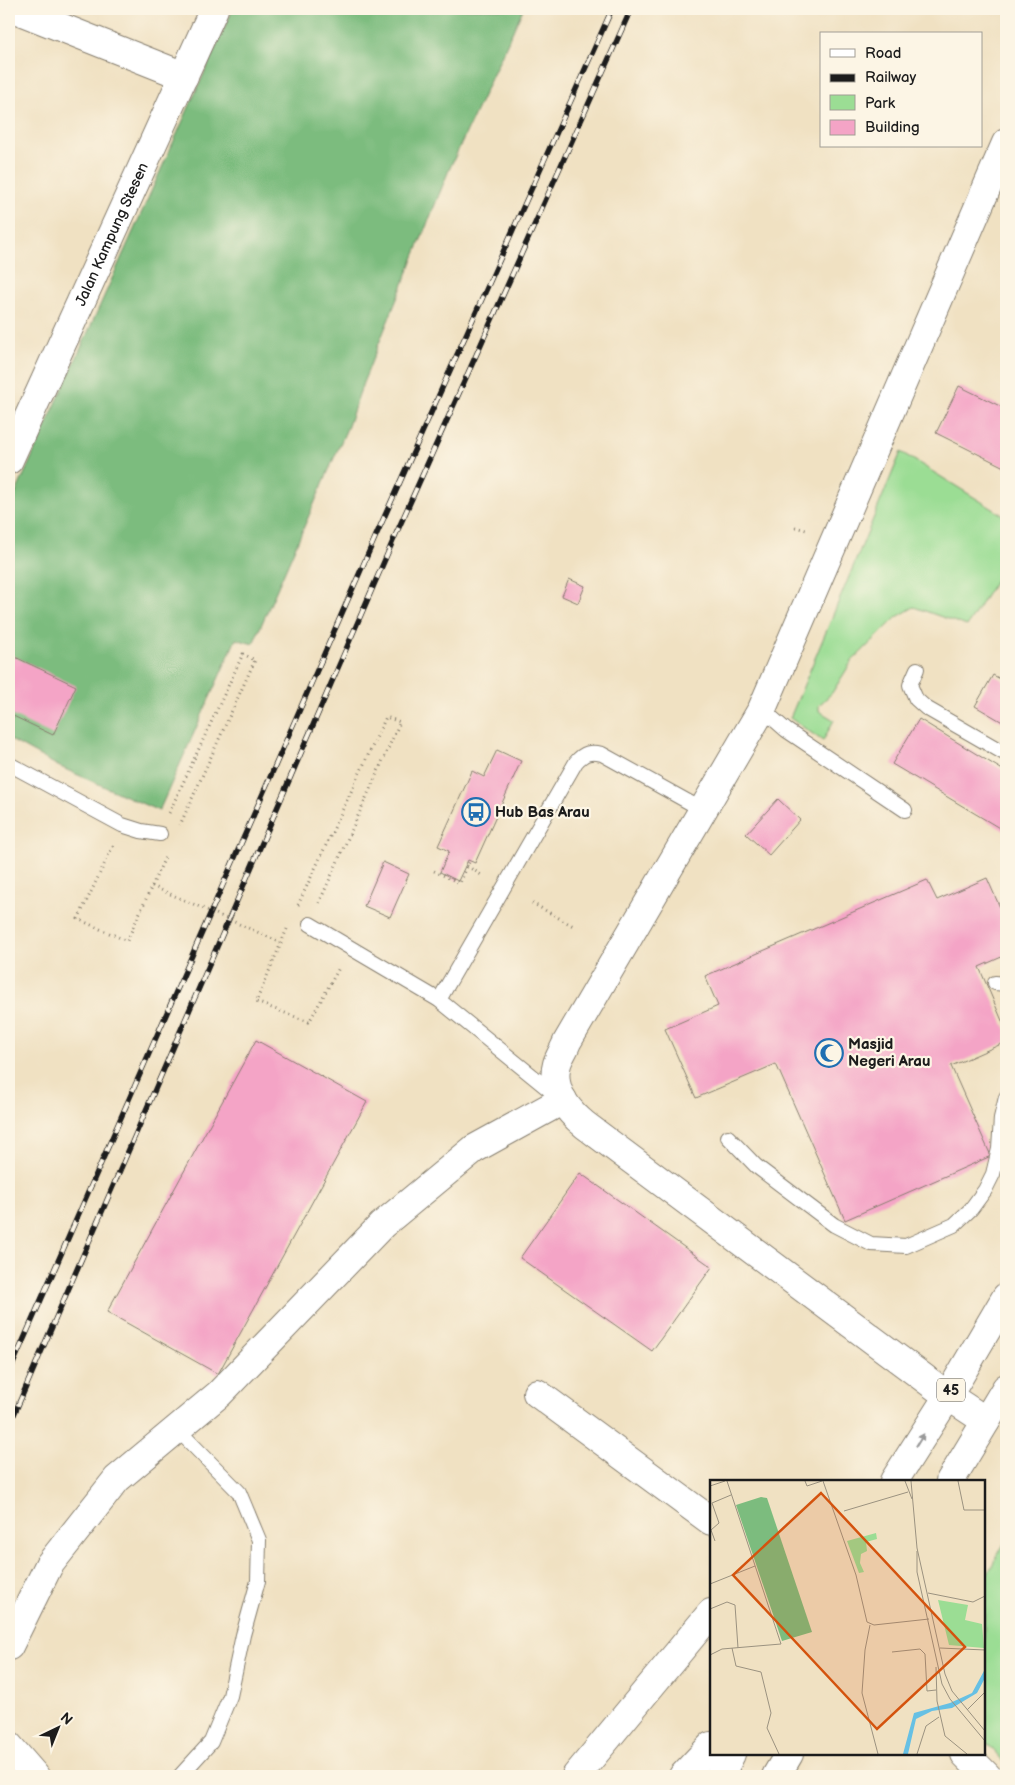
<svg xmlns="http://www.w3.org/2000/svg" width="1015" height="1785" viewBox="0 0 1015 1785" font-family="'Balsamiq Sans',sans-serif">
	<rect width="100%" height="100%" fill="#fcf5e5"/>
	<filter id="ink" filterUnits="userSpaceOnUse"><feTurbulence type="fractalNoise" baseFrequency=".02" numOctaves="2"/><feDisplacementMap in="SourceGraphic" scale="10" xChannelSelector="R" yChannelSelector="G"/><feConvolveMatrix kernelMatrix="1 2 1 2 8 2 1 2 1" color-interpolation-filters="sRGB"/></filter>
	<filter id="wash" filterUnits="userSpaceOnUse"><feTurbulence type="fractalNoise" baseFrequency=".0096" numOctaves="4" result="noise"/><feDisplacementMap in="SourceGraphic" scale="20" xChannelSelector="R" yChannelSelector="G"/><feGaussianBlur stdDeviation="1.12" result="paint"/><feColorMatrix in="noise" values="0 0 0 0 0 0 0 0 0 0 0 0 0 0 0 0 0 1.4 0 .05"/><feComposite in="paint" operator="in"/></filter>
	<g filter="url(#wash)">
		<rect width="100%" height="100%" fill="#f0e1c2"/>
		<g fill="#9bdd94" stroke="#5c7c58">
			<polygon points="901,452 1006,517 1006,564 967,626 914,607 897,617 852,661 832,693 819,705 819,711 834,720 823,741 790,718"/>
			<polygon points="1006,1540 1006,1764 984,1740 984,1580"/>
		</g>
		<polygon fill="#7cbc7e" stroke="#4c6c4d" points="233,9 523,9 449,170 363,383 348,426 253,644 236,639 159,811 58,766 9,739 9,508"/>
		<g id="blocks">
			<g fill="#f4a4c6">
				<polygon points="959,386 1006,409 1006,468 936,433"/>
				<polygon points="569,579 585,586 578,603 562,596"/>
				<polygon points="9,654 76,686 53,735 9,714"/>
				<polygon points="993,675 1006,682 1006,724 975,706"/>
				<polygon points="919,719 1006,772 1006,832 892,764"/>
				<polygon points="497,750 521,761 475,863 468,860 458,881 440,872 449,851 438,846 472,771 484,777"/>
				<polygon points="778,799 800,820 769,855 746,834"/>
				<polygon points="383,862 409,874 390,917 364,906"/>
				<polygon points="987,878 1006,921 1006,955 979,967 1006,1030 1006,1042 951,1066 991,1156 845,1220 776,1064 696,1098 665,1029 718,1006 705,976 927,880 937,900"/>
				<polygon points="256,1040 367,1102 218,1374 107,1312"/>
				<polygon points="580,1173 712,1267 652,1351 520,1258"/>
			</g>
		</g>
	</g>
	<g filter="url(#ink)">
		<use href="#blocks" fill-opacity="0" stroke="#867e6f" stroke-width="1"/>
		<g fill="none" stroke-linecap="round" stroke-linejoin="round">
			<defs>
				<g id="service">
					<polyline points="917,669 910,685 916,699 926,708 1006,754"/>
					<polyline points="762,709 786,730 905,810"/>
					<polyline points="9,764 122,825 141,831 160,834"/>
					<polyline points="310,924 439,1000 557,1096"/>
					<polyline points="995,983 1006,984"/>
					<path d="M 439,1000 L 576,762 C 584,753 590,751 602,754 L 703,810"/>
					<polyline points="728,1137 756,1166 834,1225 871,1244 906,1246 954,1225 971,1209 985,1190 993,1174 999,1149 1001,1118 1006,1097"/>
					<polyline points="177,1429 239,1492 259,1540 258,1581 243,1635 230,1696 211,1742 180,1776"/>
				</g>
				<g id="minor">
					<polyline points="15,9 184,76"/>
					<path id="s1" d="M 9,460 L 214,9"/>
					<polyline points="537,1393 711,1521"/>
					<path d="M 986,1421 L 948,1396 L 585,1125 C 568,1111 550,1089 557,1064 C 559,1057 564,1050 567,1042 L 762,709 L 1006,143"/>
					<polyline points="9,1646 49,1565 117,1479 219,1394 382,1225 474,1149 563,1100"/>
					<polyline points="9,1746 35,1776"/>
					<polyline points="965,1754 987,1776"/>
					<polyline points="576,1776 711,1613"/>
				</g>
				<g id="trunk">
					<polyline points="894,1481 948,1396 1006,1297"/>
					<polyline points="950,1481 1006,1388"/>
					<polyline points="683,1776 711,1746"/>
					<polyline points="720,1776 731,1754"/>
					<polyline points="776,1776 789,1754"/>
				</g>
			</defs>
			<use href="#service" stroke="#867e6f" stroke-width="16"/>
			<use href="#minor" stroke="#867e6f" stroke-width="30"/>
			<use href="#trunk" stroke="#867e6f" stroke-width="30"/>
			<g stroke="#867e6f" stroke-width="3" stroke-dasharray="1 4" stroke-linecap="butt">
				<polyline points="795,527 806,530"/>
				<polyline points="169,813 243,654 255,660 180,825"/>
				<polyline points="113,846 78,919 127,941 166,855"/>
				<polyline points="467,866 483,876"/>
				<polyline points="434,871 460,883 470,860"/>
				<polyline points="532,903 575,927"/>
				<polyline points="298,905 386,717 400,722 319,903"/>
				<polyline points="287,929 256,1002 309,1022 339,968"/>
			</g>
			<use href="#service" stroke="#fff" stroke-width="14"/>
			<use href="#minor" stroke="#fff" stroke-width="28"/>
			<use href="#trunk" stroke="#fff" stroke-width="28"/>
			<defs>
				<g id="rail">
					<polyline points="9,1373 378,531 612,9"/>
					<polyline points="9,1426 396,534 631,9"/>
				</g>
			</defs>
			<use href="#rail" stroke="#1c1c1c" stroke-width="5.5"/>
			<use href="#rail" stroke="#fcf5e5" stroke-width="4" stroke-dasharray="11" stroke-linecap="butt"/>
			<polyline stroke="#867e6f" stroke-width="3" stroke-dasharray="1 4" stroke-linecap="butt" points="152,886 280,942"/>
		</g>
		<defs><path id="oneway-solid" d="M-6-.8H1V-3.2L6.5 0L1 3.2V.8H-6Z" transform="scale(1.25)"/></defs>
		<use fill="#999" href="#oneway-solid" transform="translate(920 1440) rotate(-58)"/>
	</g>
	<defs>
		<symbol id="bus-ring" viewBox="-11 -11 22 22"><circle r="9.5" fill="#fcf5e5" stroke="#1f6fb2" stroke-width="1.5"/><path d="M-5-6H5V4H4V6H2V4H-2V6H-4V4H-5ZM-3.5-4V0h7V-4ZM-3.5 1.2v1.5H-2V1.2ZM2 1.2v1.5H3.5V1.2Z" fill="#1f6fb2"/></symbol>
		<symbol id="mosque-ring" viewBox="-11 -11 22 22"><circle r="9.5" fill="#fcf5e5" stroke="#1f6fb2" stroke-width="1.5"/><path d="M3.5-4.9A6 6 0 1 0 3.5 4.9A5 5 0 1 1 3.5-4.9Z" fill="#1f6fb2"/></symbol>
	</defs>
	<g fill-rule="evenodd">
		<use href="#bus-ring" x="460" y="796" width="32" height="32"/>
		<use href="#mosque-ring" x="813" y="1037" width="32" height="32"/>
	</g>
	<g text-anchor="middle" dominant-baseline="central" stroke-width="4.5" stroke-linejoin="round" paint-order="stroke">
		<rect fill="#fcf5e5" stroke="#5f5d58" stroke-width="1" x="937" y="1378.5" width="28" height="23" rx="4"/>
		<g font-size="14" font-weight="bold" fill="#1c1c1c">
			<text x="951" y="1390">45</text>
		</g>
		<g font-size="15" fill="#1c1c1c" stroke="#fcf5e5">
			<text stroke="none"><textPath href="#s1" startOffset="248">Jalan Kampung Stesen</textPath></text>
		</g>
		<g font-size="15" font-weight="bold" fill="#1c1c1c" stroke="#fcf5e5" text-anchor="start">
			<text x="495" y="812">Hub Bas Arau</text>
			<text x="848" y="1044">Masjid<tspan x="848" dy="17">Negeri Arau</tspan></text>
		</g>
	</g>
	<g transform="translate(710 1480)">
		<rect width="275" height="275" fill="#f0e1c2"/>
		<path d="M 166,53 L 167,59 L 156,62 L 157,71 L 151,74 L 150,83 L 154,92 L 149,93 L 137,61 ZM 228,120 L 258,125 L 255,140 L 272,144 L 274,168 L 239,165 Z" fill="#9bdd94"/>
		<path d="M 51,17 L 57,18 L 102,152 L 72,161 L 26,25 Z" fill="#7cbc7e"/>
		<path d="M 275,189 L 275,198 L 267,213 L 242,228 L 222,231 L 206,239 L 198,274 L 193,274 L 204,233 L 240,223 L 262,213 Z" fill="#66c0e4"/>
		<path fill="none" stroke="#9b9280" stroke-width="1" d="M 95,1 L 97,6 L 112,1M 113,1 L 146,95 L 157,142 L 164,145 L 219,139M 195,1 L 202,19M 201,1 L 207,68 L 235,194 L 242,211 L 275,251M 248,1 L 254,30 L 275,30M 0,6 L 15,1M 134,31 L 198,12M 5,61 L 1,50 L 9,43 L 2,23 L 21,15M 207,71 L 207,92 L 232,204 L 240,219 L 275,261M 0,104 L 45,86M 218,113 L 263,122 L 275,116M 0,129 L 17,122 L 25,125 L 28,168M 160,145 L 155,170 L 152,213 L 168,274M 22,168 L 26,186 L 51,192 L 61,233 L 57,248 L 69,274M 230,168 L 275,170M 182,172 L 210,169 L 215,174 L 217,211 L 226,210M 0,175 L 12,169 L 71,164 L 17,1M 226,187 L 227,221M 227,221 L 235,256 L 257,274M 257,230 L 275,212M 207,274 L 216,246 L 229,237"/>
		<path fill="#d4530e" fill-opacity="0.15" stroke="#d4530e" stroke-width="2.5" d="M 111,13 L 255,167 L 167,249 L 23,95 Z"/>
		<rect width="275" height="275" fill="none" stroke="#1c1c1c" stroke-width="2.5"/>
	</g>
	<rect width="1015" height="1785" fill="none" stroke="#fcf5e5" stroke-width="30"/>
	<rect x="820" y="32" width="162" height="115" fill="#fcf5e5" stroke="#a29e95"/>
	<rect x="830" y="49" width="25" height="8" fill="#ffffff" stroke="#a29e95"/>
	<text x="865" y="58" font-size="15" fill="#1c1c1c">Road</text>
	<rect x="830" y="74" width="25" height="8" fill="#1c1c1c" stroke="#a29e95"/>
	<text x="865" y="82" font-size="15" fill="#1c1c1c">Railway</text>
	<rect x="830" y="95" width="25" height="15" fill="#9bdd94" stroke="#a29e95"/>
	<text x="865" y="108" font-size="15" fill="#1c1c1c">Park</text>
	<rect x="830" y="120" width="25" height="15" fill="#f4a4c6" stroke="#a29e95"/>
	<text x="865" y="132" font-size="15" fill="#1c1c1c">Building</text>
	<g transform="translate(58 1728) rotate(43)" stroke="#fcf5e5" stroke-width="4" paint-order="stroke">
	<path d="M0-4L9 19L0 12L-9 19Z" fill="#1c1c1c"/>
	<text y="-8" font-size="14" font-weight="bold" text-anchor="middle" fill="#1c1c1c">N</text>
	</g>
</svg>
